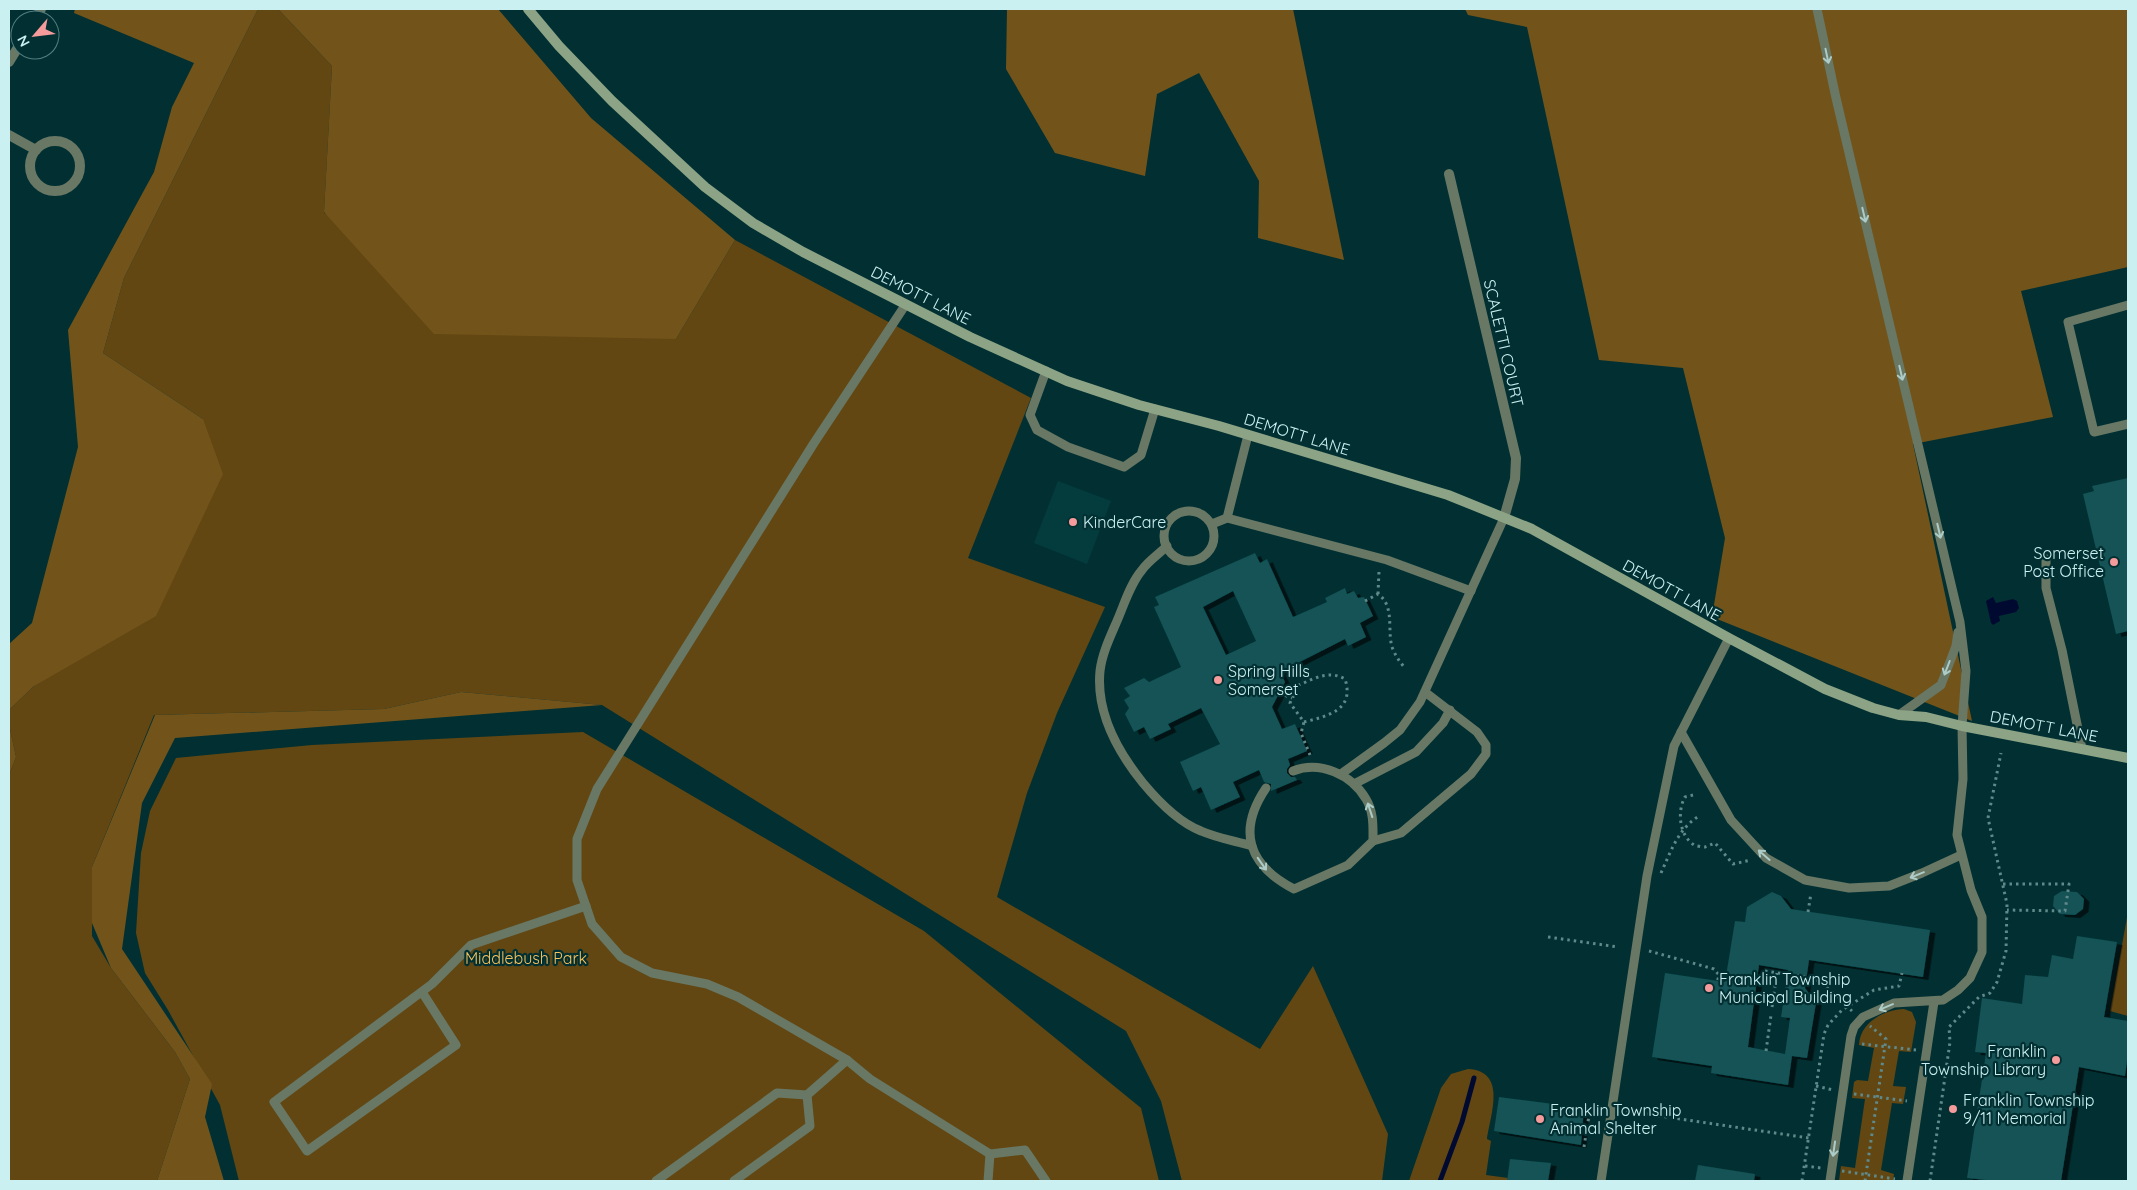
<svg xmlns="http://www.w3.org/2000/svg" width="2137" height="1190" viewBox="0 0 2137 1190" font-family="Quicksand,sans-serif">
	<defs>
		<filter id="shadow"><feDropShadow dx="5.5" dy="3" stdDeviation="0" flood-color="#0009"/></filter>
	</defs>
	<rect width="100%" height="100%" fill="#023032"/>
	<polygon fill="#043c3e" points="1058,481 1111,501 1087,564 1034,543"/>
	<g fill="#624713">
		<polygon points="258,9 278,9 332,66 324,213 676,339 735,240 1031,398 968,558 1105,607 1057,713 1027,793 997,897 1260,1049 1313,966 1388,1134 1382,1181 1182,1181 1161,1101 1126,1031 602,705 461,692 384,709 154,715 92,867 92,936 111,968 175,1052 190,1079 157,1181 9,1181 9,775 16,757 9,725 9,710 34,686 203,419 103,353 124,278"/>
		<polygon points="583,732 924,931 1141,1108 1159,1181 239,1181 220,1105 168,1010 145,973 136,933 141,853 150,811 176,758 312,745"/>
		<polygon points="2128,912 2128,1016 2110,1011"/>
		<path d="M 1904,1009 L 1912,1012 L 1916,1022 L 1911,1052 L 1899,1051 L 1893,1086 L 1906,1087 L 1903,1104 L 1892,1103 L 1881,1170 L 1894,1174 L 1893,1181 L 1839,1181 L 1841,1166 L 1855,1168 L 1865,1099 L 1852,1098 L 1854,1082 L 1857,1080 L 1868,1081 L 1874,1048 L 1859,1045 C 1860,1022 1884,1010 1904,1009 Z"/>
		<path d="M 1468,1069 C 1507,1071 1491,1113 1487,1139 L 1491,1141 L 1486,1175 L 1508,1178 L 1507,1181 L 1409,1181 L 1441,1088 L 1451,1074 Z"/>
	</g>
	<g fill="#72541b">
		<polygon points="75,9 258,9 124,278 103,353 203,419 223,474 156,616 34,686 9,710 9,644 32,623 78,447 68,330 154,172 172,107 194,63 74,13"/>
		<polygon points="278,9 498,9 591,118 735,240 676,339 434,334 324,212 332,66"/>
		<polygon points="1007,9 1293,9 1344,260 1258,238 1259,181 1199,73 1157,94 1145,176 1055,153 1006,69"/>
		<polygon points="1465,9 2128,9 2128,267 2021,291 2053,417 1913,444 1972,721 1712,617 1725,538 1683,368 1599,360 1527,27 1468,15"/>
		<polygon points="461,692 602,705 175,738 142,803 122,949 212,1084 205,1117 224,1181 157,1181 190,1079 175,1052 111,968 92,923 92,867 155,715 384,709"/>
		<polygon points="9,725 16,757 9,775"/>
	</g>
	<polygon fill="#000a31" points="1993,597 1996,603 2013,599 2017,601 2019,608 2016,612 1999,616 2000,621 1993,625 1991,623 1986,601"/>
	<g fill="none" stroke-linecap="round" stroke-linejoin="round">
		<polyline stroke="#000a31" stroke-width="5" points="1440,1181 1462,1122 1474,1078"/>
	</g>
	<g fill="#125356" fill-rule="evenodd" filter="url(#shadow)">
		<polygon points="2128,478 2128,631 2116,634 2083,494 2094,491 2092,486"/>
		<path d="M 1255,553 L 1260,563 L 1267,559 L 1293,617 L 1327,602 L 1325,598 L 1345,588 L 1347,594 L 1354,591 L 1358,598 L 1364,597 L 1373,616 L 1360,623 L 1366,637 L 1348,646 L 1345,639 L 1280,672 L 1285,682 L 1272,707 L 1282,729 L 1295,724 L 1307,751 L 1288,759 L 1290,765 L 1287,769 L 1287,773 L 1291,777 L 1295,777 L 1297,780 L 1271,791 L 1271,784 L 1264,782 L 1259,770 L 1233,782 L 1240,797 L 1211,810 L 1201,787 L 1193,791 L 1180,762 L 1220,744 L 1201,708 L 1168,724 L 1171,729 L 1150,739 L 1144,727 L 1134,732 L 1125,714 L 1129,708 L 1124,700 L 1130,696 L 1124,688 L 1144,678 L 1149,682 L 1181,667 L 1154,607 L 1159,605 L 1155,597 ZM 1233,591 L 1256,641 L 1226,655 L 1203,607 Z"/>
		<polygon points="2062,891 2077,892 2084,899 2083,909 2075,915 2060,914 2053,906 2054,896"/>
		<path d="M 1772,892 L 1781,896 L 1791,909 L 1930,930 L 1923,977 L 1809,960 L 1805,988 L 1816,1003 L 1807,1058 L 1792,1056 L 1788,1085 L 1711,1073 L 1712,1066 L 1652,1057 L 1665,973 L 1725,982 L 1735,921 L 1745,922 L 1747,907 ZM 1759,965 L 1788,970 L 1781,1017 L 1790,1018 L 1785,1054 L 1748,1047 Z"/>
		<polygon points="2077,936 2117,942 2104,1017 2128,1021 2128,1053 2125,1076 2079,1067 2061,1181 1995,1181 1967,1178 1986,1053 1975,1052 1982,998 2022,1004 2025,975 2048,977 2052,955 2073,959"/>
		<polygon points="1499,1097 1584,1108 1581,1145 1494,1131"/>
		<polygon points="1510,1159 1551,1163 1548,1181 1507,1181"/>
		<polygon points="1698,1165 1755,1174 1754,1181 1695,1181"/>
	</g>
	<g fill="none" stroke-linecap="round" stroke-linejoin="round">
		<g stroke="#5f898b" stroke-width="3" stroke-dasharray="2.5 4" stroke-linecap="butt">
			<polyline points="1378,594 1379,571"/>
			<path d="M 1365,601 L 1378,594 C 1395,606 1387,629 1392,647 C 1395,655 1399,661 1405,668"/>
			<polyline points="1279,693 1292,698"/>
			<path d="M 1304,722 C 1328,716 1355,710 1345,679 C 1329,670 1315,678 1299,685 L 1290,703 L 1304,722 L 1301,733 L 1310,755"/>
			<path d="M 1693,795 L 1685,797 C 1677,811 1679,835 1694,845 C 1697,846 1702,847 1705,847 L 1715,843 L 1733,864 L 1751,860"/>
			<path d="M 1661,873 C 1671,851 1678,829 1699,816"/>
			<polyline points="2003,884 2069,884 2065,911 2007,910"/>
			<polyline points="1808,912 1811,893"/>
			<polyline points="1548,937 1618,947"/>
			<polyline points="1649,951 1714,969 1719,975 1717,983"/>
			<polyline points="1765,971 1812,978 1822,983 1852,1011"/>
			<polyline points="1772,1007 1777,973"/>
			<polyline points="1862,1044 1916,1050"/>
			<polyline points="1766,1051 1771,1015"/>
			<polyline points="1816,1086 1833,1090"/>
			<polyline points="1854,1094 1907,1101"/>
			<polyline points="1626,1111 1809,1138"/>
			<polyline points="1584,1147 1590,1109"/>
			<polyline points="1805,1166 1821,1168"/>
			<polyline points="1842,1171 1895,1179"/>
			<polyline points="1802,1181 1824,1034 1828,1025 1842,1010 1874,990 1899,986 1902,973"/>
			<polyline points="1865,1181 1886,1039 1870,1026"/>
			<polyline points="1930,1181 1950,1042 1949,1027 1979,997 1990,993 1997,982 2006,951 2007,904 1988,818 2001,753"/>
		</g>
		<g stroke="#687865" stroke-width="9">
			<polyline points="1817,9 1836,98 1960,622 1966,671 1962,726 1963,779 1957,835 1971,890 1982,917 1982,952 1970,978 1958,990 1943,1000 1894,1003 1863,1017 1854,1027 1851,1036 1830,1181"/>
			<polyline points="2128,305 2068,322 2094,432 2128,424"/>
			<polyline points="1046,371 1030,415 1037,430 1068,447 1124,467 1141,455 1155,409"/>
			<circle cx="1189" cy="536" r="25"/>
			<polyline points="1227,518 1248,435"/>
			<polyline points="1212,524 1227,518 1387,560 1471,591"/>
			<path d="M 1167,546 C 1159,554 1148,561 1142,570 C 1130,584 1124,605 1117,621 C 1110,637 1102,654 1100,671 C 1096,712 1118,752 1143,783 C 1158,801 1178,822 1201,831 C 1217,838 1235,841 1252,846"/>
			<polyline points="2046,559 2046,588 2062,650 2082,749"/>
			<polyline points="1899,715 1941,685 1956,646 1958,632"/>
			<polyline points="1681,732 1731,820 1766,858 1805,880 1849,888 1889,886 1922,873 1961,855"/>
			<polyline points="1341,774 1384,743 1400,730 1420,702 1504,518"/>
			<polyline points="1354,784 1416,752 1443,723 1450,710"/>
			<path d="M 1266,788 C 1237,831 1248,865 1294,889 L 1348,865 L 1373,841 C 1373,827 1374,812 1366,799 C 1352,775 1320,760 1293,771"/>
			<polyline points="1373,841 1401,833 1471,774 1486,754 1486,745 1477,732 1425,692"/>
			<polyline points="422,992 456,1045 307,1151 274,1102 432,984 471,945 586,906"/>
			<polyline points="847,1060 870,1079 990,1154 1025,1150 1046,1181"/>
			<polyline points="656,1181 777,1093 807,1095 847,1060 738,997 707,984 652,973 621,957 592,924 577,880 577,839 597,789 814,443 906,304"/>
			<polyline points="734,1181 810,1126 807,1095"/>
			<polyline points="988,1181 990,1154"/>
			<polyline points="1601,1181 1647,876 1674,746 1729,638"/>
			<polyline points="1907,1181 1934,1002"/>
		</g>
		<g stroke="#687865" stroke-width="10">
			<polyline points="35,20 41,9"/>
			<polyline points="9,62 20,44"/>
			<polyline points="9,135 36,150"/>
			<circle cx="55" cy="166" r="25"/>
			<polyline points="1449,174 1516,458 1515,479 1504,518"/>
		</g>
		<polyline stroke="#8ca485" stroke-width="10" points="528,9 559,46 612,101 705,187 753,223 803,252 970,337 1067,381 1139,405 1219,426 1448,495 1532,529 1729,638 1825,689 1873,708 1899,715 1926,717 1962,726 2128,758"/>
	</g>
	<defs><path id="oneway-shaft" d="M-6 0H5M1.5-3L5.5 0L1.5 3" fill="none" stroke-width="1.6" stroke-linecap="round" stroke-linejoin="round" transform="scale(1.25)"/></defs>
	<g stroke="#adccc8">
		<use href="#oneway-shaft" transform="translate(1827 56) rotate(78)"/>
		<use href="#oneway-shaft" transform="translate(1864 215) rotate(77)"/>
		<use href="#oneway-shaft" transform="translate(1901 373) rotate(77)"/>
		<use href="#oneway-shaft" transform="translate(1939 531) rotate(77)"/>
		<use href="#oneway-shaft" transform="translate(1947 668) rotate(111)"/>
		<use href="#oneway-shaft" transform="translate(1370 810) rotate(-108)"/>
		<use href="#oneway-shaft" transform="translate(1764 855) rotate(-139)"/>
		<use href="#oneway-shaft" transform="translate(1262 864) rotate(55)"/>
		<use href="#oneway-shaft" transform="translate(1917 875) rotate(158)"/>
		<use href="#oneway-shaft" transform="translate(1886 1007) rotate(157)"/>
		<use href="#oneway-shaft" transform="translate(1834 1149) rotate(98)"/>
	</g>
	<g fill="#f59b9b" stroke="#023032" stroke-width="2">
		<circle cx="1073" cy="522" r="5"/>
		<circle cx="2114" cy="562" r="5"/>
		<circle cx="1218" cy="680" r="5"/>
		<circle cx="1709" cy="988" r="5"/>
		<circle cx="2056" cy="1060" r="5"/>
		<circle cx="1953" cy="1109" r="5"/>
		<circle cx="1540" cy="1119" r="5"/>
	</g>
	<g text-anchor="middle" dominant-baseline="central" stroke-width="4.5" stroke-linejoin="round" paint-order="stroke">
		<g font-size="16" fill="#cbf0f2" stroke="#023032">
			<text transform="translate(921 295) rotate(27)">DEMOTT LANE</text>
			<text transform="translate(1504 343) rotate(77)">SCALETTI COURT</text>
			<text transform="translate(1297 434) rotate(17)">DEMOTT LANE</text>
			<text transform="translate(1672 590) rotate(29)">DEMOTT LANE</text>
			<text transform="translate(2044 726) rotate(11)">DEMOTT LANE</text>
		</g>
		<g font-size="16" fill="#cbf0f2" stroke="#023032" text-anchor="start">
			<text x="1083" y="522">KinderCare</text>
			<text x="2104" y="553" text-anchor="end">Somerset<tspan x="2104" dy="18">Post Office</tspan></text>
			<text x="1228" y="671">Spring Hills<tspan x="1228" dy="18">Somerset</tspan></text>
			<text x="1719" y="979">Franklin Township<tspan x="1719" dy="18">Municipal Building</tspan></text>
			<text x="2046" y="1051" text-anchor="end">Franklin<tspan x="2046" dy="18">Township Library</tspan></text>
			<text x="1963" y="1100">Franklin Township<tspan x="1963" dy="18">9/11 Memorial</tspan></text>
			<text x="1550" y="1110">Franklin Township<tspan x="1550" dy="18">Animal Shelter</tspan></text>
		</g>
		<g font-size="16" fill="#fac25d" stroke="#023032">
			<text x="526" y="958">Middlebush Park</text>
		</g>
	</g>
	<rect width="2137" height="1190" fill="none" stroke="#cbf0f2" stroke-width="20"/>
	<g transform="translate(35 35) rotate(242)"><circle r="24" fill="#023032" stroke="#527d7f"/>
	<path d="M0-4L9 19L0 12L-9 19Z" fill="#f59b9b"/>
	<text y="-8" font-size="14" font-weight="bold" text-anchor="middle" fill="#cbf0f2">N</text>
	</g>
</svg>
